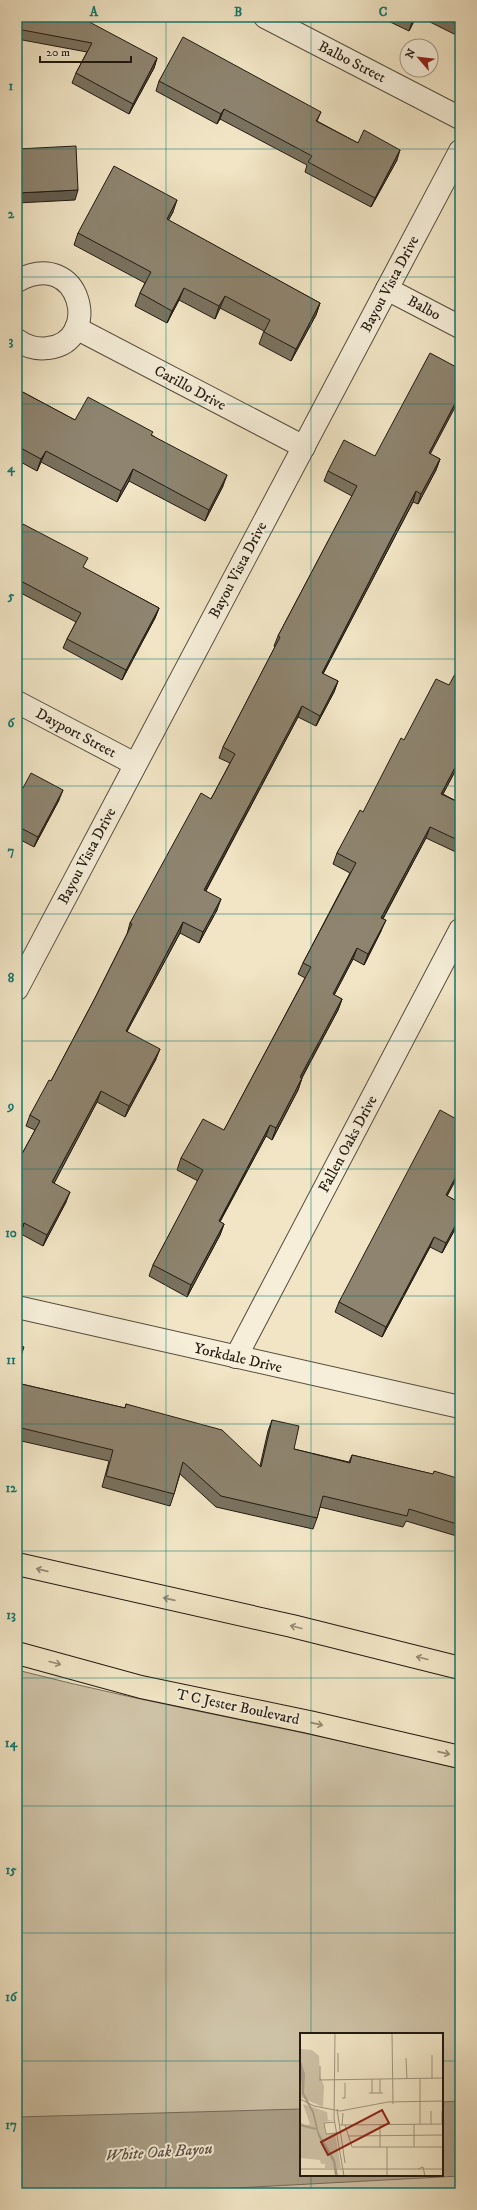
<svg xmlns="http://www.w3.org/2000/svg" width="477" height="2210" viewBox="0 0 477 2210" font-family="'IM FELL DW Pica',serif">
	<rect width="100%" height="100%" fill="#f1e5c5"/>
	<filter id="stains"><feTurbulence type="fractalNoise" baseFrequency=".005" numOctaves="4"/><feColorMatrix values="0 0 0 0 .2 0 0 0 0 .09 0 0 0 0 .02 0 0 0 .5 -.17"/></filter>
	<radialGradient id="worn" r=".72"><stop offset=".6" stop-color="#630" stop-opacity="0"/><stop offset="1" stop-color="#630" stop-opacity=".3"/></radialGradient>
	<path fill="#cec2a6" stroke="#786e5c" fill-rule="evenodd" d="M 17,1670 C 164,1708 313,1731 460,1769 L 460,2193 L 17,2193 ZM 301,2034 L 442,2034 L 442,2175 L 301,2175 Z"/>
	<polygon fill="#aba088" stroke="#746a58" points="460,2101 460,2176 141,2193 17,2193 17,2117 301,2109 301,2175 442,2175 442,2102"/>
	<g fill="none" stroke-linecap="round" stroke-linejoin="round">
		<defs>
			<g id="minor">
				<polyline points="265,17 460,118"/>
				<path d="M 17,281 C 81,246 103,342 48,348 C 36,350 27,347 17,340"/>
				<polyline points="387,289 460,327"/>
				<polyline points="76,328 304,447"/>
				<polyline points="17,702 135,764"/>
				<polyline points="17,989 460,151"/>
				<polyline points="17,1307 460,1407"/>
				<polyline points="236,1357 460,930"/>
			</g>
			<g id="major">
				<polyline points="17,1564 292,1626 460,1668"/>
				<polyline points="17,1653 141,1687 309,1722 460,1757"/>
			</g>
		</defs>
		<use href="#minor" stroke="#564d3e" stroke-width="24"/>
		<use href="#major" stroke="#221a11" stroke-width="24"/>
		<use href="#minor" stroke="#f6eed9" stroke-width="22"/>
		<use href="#major" stroke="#f1e5c5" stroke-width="22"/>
	</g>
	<g fill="#7a725f" stroke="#221a11">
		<polygon points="17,17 157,58 154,68 129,114 72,83 76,73 87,52 17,39"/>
		<polygon points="387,17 416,17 409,31 386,20"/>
		<polygon points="420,17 460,17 460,37"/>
		<polygon points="159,81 321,112 317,121 358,143 397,160 371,207 305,172 307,165 220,119 217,124 156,91"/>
		<polygon points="173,212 168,220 320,303 316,315 291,361 259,344 264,331 220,308 215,319 179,300 167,323 135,306 140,293 145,283 74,245 78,233"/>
		<polygon points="17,389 75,420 152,435 223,486 205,521 129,481 117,502 41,462 37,471 17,460"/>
		<polygon points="430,454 440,459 436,470 418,504 413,502 323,674 338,681 334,692 316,726 298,717 206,891 217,910 199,943 180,933 127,1031 156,1059 125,1117 97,1102 54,1183 66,1202 43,1246 21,1234 17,1240 17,1163 35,1130 26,1126 30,1115 51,1081 95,998 127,934 130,923 211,799 230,763 219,758 223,747 275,647 274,646 278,636 352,496 324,481 328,471 375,456"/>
		<polygon points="17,534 84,568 159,608 155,618 122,680 63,648 67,639 76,622 17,591"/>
		<polygon points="460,762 443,794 460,803 460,854 426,838 383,919 381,931 364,965 353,959 334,995 342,999 338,1010 302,1078 298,1090 272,1140 266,1136 220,1222 224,1224 220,1235 187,1297 149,1276 153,1265 198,1181 177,1170 181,1158 224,1130 305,978 298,974 303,963 350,873 333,864 337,853 363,812"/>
		<polygon points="17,785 23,788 59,800 34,847 17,838"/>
		<polygon points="460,1121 460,1172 447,1196 460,1203 460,1220 442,1253 430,1247 382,1337 335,1312 339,1302"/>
		<polygon points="17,1383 125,1408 126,1404 260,1466 268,1431 272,1420 294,1449 349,1462 352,1455 432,1474 460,1479 460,1537 406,1521 403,1527 320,1507 317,1518 313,1529 216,1507 180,1474 174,1494 170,1506 102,1487 109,1461 17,1440"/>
	</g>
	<g fill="#635c4e" stroke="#221a11">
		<polygon points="415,17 416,17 409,31 412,22"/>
		<polygon points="157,58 154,68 129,114 133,104"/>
		<polygon points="224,109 220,119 217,124 221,114"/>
		<polygon points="400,150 397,160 371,207 375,198"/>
		<polygon points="78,190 75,200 17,203 17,193"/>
		<polygon points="177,200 173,212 162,232 167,219"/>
		<polygon points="184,288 179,300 167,323 172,311"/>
		<polygon points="225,296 220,308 215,319 219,306"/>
		<polygon points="320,303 316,315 291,361 296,349"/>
		<polygon points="460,394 460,398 425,464 429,453"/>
		<polygon points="46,451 41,462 37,471 41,459"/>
		<polygon points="440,459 436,470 418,504 421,494"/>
		<polygon points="133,469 129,481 117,502 121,491"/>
		<polygon points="227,475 223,486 205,521 209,510"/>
		<polygon points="416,491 413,502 318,683 322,673"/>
		<polygon points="159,608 155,618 122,680 126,670"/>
		<polygon points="338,681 334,692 316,726 320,716"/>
		<polygon points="302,706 298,717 200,901 204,890"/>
		<polygon points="460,758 460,762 437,805 441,794"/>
		<polygon points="63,790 59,800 34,847 38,837"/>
		<polygon points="430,827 426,838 377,929 381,918"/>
		<polygon points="221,899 217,910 199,943 203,932"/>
		<polygon points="386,920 381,931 364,965 368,954"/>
		<polygon points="183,922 180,933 122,1041 126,1031"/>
		<polygon points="357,948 353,959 329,1005 333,994"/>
		<polygon points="342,999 338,1010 296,1088 300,1077"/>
		<polygon points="160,1049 156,1059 125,1117 129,1106"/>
		<polygon points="302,1078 298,1090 272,1140 276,1128"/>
		<polygon points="101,1091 97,1102 49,1193 52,1182"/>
		<polygon points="270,1125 266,1136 214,1232 219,1221"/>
		<polygon points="460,1169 460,1172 442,1205 446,1195"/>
		<polygon points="70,1192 66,1202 43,1246 47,1235"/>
		<polygon points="460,1217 460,1220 442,1253 446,1243"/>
		<polygon points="24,1223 21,1234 17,1240 18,1236"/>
		<polygon points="224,1224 220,1235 187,1297 191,1285"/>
		<polygon points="434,1237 430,1247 382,1337 386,1327"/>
	</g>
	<g fill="#8e846f" stroke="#221a11">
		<polygon points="17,17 80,17 157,58 133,104 76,73 92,43 17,29"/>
		<polygon points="403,17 415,17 412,22"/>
		<polygon points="443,17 460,17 460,26"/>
		<polygon points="183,37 321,112 316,121 358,143 364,130 400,150 375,198 308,162 312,156 224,109 221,114 159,81"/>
		<polygon points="76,146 78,190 17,193 17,149"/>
		<polygon points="114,166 177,200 167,219 320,303 296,349 264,332 270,320 225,296 219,306 184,288 172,311 140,293 151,272 78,233"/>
		<polygon points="430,353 460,369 460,394 429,453 440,459 421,494 416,491 322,673 338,681 320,716 302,706 204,890 221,899 203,932 183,922 126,1031 160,1049 129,1106 101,1091 52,1182 70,1192 47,1235 24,1223 18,1236 17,1236 17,1163 40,1121 30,1115 49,1080 51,1081 95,998 132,924 130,923 201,793 211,799 235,754 223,747 280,637 278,636 357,486 328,471 344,440 375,456"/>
		<polygon points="17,389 75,420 88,397 153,432 151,435 227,475 209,510 133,469 121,491 46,451 41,459 17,446"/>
		<polygon points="23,524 88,558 83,567 159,608 126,670 67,639 81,613 17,579 17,534"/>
		<polygon points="460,665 460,758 441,794 460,803 460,841 430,827 381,918 386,920 368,954 357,948 333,994 342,999 300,1077 302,1078 276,1128 270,1125 219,1221 224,1224 191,1285 153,1265 203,1170 181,1158 203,1119 224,1130 311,967 303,963 356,863 337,853 360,810 363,812 401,738 404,740 436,679 449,685"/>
		<polygon points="31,773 63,790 38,837 17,826 17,785 23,788"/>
		<polygon points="440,1110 460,1121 460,1169 446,1195 460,1203 460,1217 446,1243 434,1237 386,1327 339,1302"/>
		<polygon points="17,1344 24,1347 17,1367"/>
		<polygon points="17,1383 125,1408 126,1404 222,1430 261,1467 272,1420 299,1426 294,1449 350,1463 352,1455 433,1474 434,1471 460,1479 460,1525 409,1509 407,1516 323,1496 317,1518 221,1496 183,1462 174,1494 106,1476 113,1450 17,1427"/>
	</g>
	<defs><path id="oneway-shaft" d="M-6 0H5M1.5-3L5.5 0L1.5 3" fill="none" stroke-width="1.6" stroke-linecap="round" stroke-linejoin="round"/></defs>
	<g stroke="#948a74">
		<use href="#oneway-shaft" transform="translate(42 1570) rotate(-167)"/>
		<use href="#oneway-shaft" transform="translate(169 1599) rotate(-167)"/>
		<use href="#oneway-shaft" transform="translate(296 1627) rotate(-166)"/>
		<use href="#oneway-shaft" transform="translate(422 1658) rotate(-166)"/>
		<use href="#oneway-shaft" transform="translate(55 1663) rotate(15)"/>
		<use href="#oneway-shaft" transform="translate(317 1724) rotate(13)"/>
		<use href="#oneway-shaft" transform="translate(444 1753) rotate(13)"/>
	</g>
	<path fill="none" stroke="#0f766e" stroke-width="1" stroke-opacity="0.55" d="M 166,17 L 166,2193M 311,17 L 311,2034M 17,149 L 460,149M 17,277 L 460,277M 17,404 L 460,404M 17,532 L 460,532M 17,659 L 460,659M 17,786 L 460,786M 17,914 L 460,914M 17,1041 L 460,1041M 17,1169 L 460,1169M 17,1296 L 460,1296M 17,1424 L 460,1424M 17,1551 L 460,1551M 17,1678 L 460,1678M 17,1806 L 460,1806M 17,1933 L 460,1933M 17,2061 L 301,2061M 442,2061 L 460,2061M 311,2175 L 311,2193"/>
	<g text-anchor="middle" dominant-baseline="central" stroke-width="4" stroke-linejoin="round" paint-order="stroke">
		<g font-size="15" fill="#221a11" stroke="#f6eed9">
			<text transform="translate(352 62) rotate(27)">Balbo Street</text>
			<text transform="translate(390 284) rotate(-62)">Bayou Vista Drive</text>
			<text transform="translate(424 308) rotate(28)">Balbo</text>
			<text transform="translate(190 388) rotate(28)">Carillo Drive</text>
			<text transform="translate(238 570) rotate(-62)">Bayou Vista Drive</text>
			<text transform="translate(76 733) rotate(28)">Dayport Street</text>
			<text transform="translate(87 856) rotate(-62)">Bayou Vista Drive</text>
			<text transform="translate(348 1144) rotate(-62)">Fallen Oaks Drive</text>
			<text transform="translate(238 1358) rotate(13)">Yorkdale Drive</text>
			<text transform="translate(238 1707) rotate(12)">T C Jester Boulevard</text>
		</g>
		<g font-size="16" font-style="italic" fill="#595041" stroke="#f6eed9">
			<text transform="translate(159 2152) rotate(-4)">White Oak Bayou</text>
		</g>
	</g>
	<g transform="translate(300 2033)">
		<rect width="143" height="143" fill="#f1e5c5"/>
		<path d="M 1,0 L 1,16 L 12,17 L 19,23 L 20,43 L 24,53 L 23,74 L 0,64 ZM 3,71 L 27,79 L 28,87 L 34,87 L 24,89 L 25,101 L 35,100 L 41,135 L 25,135 L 25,131 L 21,131 L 20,127 L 1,125 L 0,89 L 6,92 L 10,91 Z" fill="#cec2a6"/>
		<path d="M 0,25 L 5,41 L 4,60 L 14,79 L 19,100 L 35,127 L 38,143 L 35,143 L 33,129 L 18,103 L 12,79 L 2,61 Z" fill="#aba088"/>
		<path fill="none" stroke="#aba088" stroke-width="2" d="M 0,92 L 16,96"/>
		<path fill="none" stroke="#9e947d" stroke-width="1" d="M 35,0 L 34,85 L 44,143M 92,0 L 93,71M 106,25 L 107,46M 20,33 L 20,47M 38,39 L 38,20M 72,46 L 72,60M 80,46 L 80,60M 120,46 L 120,91M 132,46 L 132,22M 19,47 L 143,45M 69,60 L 83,60M 42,65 L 45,65 L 45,50M 0,66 L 14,73 L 40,78 L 88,69 L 143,68M 37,76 L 45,130M 131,78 L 131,91M 142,78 L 142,91M 35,89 L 24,90 L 26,101 L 36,100M 80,91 L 80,114M 114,91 L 114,114M 40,92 L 143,91M 42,92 L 43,80M 45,92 L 52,114 L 143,114M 48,103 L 143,102M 0,136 L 143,136M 118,136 L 123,134 L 125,143M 87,143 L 87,114"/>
		<path fill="#8f2418" fill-opacity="0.15" stroke="#8f2418" stroke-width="2" d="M 82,77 L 89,90 L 28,122 L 21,109 Z"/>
		<rect width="143" height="143" fill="none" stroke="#221a11" stroke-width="2"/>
	</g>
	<rect width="477" height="2210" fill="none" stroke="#f1e5c5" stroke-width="44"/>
	<g transform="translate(419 58) rotate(298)"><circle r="19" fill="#f6eed9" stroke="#a19989"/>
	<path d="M0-3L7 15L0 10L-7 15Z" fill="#8f2418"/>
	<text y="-6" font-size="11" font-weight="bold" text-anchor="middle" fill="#221a11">N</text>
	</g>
	<path d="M40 56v6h91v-6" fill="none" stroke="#221a11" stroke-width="2"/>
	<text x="46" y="56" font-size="12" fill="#221a11" stroke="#f6eed9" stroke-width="3" paint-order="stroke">20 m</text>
	<rect x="22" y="22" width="433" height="2166" fill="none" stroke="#0f766e" stroke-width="1.5"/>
	<g font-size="13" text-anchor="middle" font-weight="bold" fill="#0f766e">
		<text x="94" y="16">A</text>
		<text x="238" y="16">B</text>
		<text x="383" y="16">C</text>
		<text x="11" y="90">1</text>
		<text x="11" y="218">2</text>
		<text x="11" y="345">3</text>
		<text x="11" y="472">4</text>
		<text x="11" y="600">5</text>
		<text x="11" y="727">6</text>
		<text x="11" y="855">7</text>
		<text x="11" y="982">8</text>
		<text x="11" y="1110">9</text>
		<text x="11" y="1237">10</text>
		<text x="11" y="1364">11</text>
		<text x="11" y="1492">12</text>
		<text x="11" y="1619">13</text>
		<text x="11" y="1747">14</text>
		<text x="11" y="1874">15</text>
		<text x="11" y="2001">16</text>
		<text x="11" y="2129">17</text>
	</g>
	<rect width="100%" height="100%" filter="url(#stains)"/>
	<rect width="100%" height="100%" fill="url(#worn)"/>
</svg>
